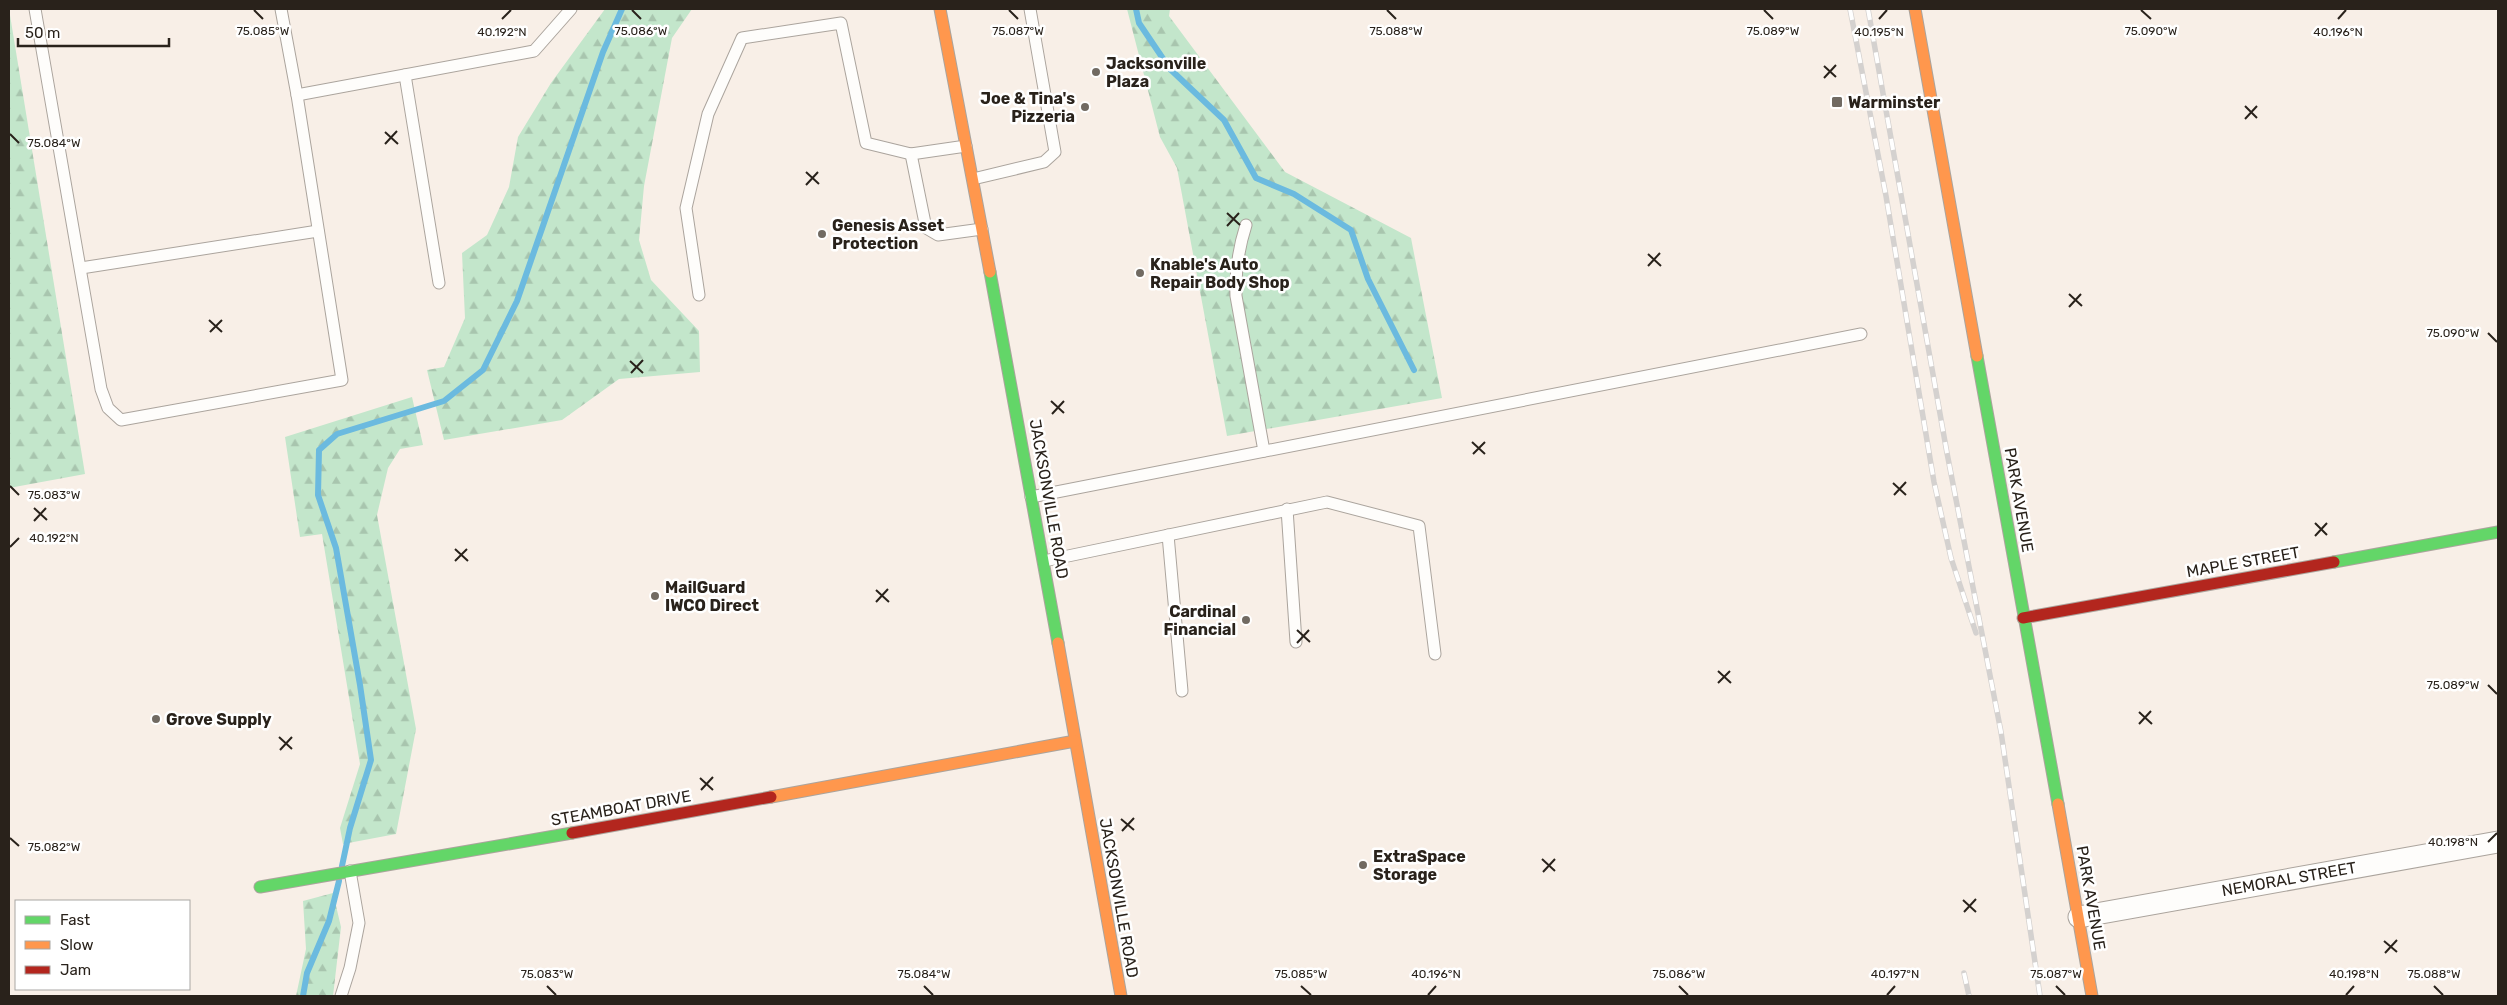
<svg xmlns="http://www.w3.org/2000/svg" width="2507" height="1005" viewBox="0 0 2507 1005" font-family="Rubik,sans-serif">
	<defs>
		<pattern id="forest-firs" width="22" height="20" patternUnits="userSpaceOnUse" patternTransform="scale(1.25)"><rect width="22" height="20" fill="#c3e6cb"/><path d="M5 1l3.5 6h-7zM16 11l3.5 6h-7z" fill="#a8c5ae"/></pattern>
	</defs>
	<rect width="100%" height="100%" fill="#f8efe7"/>
	<g fill="url(#forest-firs)">
		<polygon points="9,9 85,474 9,488"/>
		<polygon points="605,9 692,9 672,38 644,186 639,240 651,280 699,331 700,372 619,379 562,420 444,440 427,370 444,367 465,318 462,253 487,235 509,187 518,137 551,83"/>
		<polygon points="1127,9 1170,9 1169,16 1285,172 1411,238 1442,398 1227,436 1177,168 1160,137"/>
		<polygon points="412,397 423,445 400,449 388,468 377,515 416,729 396,834 343,844 340,828 360,764 322,534 300,537 285,437"/>
		<polygon points="333,893 341,927 333,996 296,996 306,949 303,901"/>
	</g>
	<g fill="none" stroke-linecap="round" stroke-linejoin="round">
		<g stroke="#6bbadf" stroke-width="6">
			<polyline points="1136,9 1139,23 1170,69 1224,120 1256,178 1294,194 1351,230 1368,279 1414,370"/>
			<polyline points="342,866 350,828 371,760 360,685 336,548 318,495 319,450 337,434 444,401 483,370 517,301 603,52 622,9"/>
			<polyline points="303,996 307,973 329,921 339,881"/>
		</g>
		<defs>
			<g id="lane">
				<polyline points="35,9 101,389 108,408 121,420 342,380 297,95 281,9"/>
				<polyline points="405,75 439,283"/>
				<polyline points="297,95 534,51 571,9"/>
				<polyline points="911,154 926,228 938,235 982,229"/>
				<polyline points="973,179 1044,162 1055,152 1030,9"/>
				<path d="M 1246,225 C 1238,250 1235,270 1236,296 L 1264,451"/>
				<polyline points="81,268 318,231"/>
				<polyline points="699,295 686,208 708,114 742,38 841,23 866,143 911,154 966,146"/>
				<polyline points="1031,497 1861,334"/>
				<polyline points="1287,509 1296,642"/>
				<polyline points="1168,535 1182,691"/>
				<polyline points="1044,561 1327,502 1419,526 1435,654"/>
				<polyline points="341,996 350,968 359,923 350,871"/>
			</g>
			<polyline id="street" points="2079,917 2498,842"/>
			<g id="fast">
				<polyline points="990,272 1058,643"/>
				<polyline points="1977,356 2058,804"/>
				<polyline points="2334,562 2498,532"/>
				<polyline points="260,887 572,833"/>
			</g>
			<g id="slow">
				<polyline points="940,9 990,272"/>
				<polyline points="1915,9 1977,356"/>
				<polyline points="1058,643 1121,996"/>
				<polyline points="771,797 1075,741"/>
				<polyline points="2058,804 2092,996"/>
			</g>
			<g id="jam">
				<polyline points="2023,618 2334,562"/>
				<polyline points="572,833 771,797"/>
			</g>
		</defs>
		<use href="#lane" stroke="#aba49d" stroke-width="13"/>
		<use href="#street" stroke="#aba49d" stroke-width="23"/>
		<use href="#fast" stroke="#aba49d" stroke-width="13"/>
		<use href="#slow" stroke="#aba49d" stroke-width="13"/>
		<use href="#jam" stroke="#aba49d" stroke-width="13"/>
		<use href="#lane" stroke="#fefdfb" stroke-width="11"/>
		<use href="#street" stroke="#fefdfb" stroke-width="21"/>
		<use href="#fast" stroke="#63d668" stroke-width="11"/>
		<use href="#slow" stroke="#ff974d" stroke-width="11"/>
		<use href="#jam" stroke="#b3261e" stroke-width="11"/>
		<defs>
			<g id="rail">
				<polyline points="1850,9 1886,196 1934,482 1951,558 1976,633"/>
				<polyline points="1868,9 1947,453 2001,732 2040,996"/>
				<polyline points="1964,973 1969,996"/>
			</g>
		</defs>
		<use href="#rail" stroke="#d4d1cf" stroke-width="5.5"/>
		<use href="#rail" stroke="#fff" stroke-width="4" stroke-dasharray="11" stroke-linecap="butt"/>
	</g>
	<path fill="none" stroke="#29221b" stroke-width="2" d="M 254,10 L 263,19M 632,10 L 641,19M 1009,10 L 1018,19M 1387,10 L 1396,19M 1764,10 L 1773,19M 2141,10 L 2151,19M 502,19 L 511,10M 1879,19 L 1887,10M 2338,19 L 2346,10M 1824,66 L 1836,77M 1824,78 L 1836,65M 2245,106 L 2257,118M 2245,119 L 2257,106M 385,132 L 398,144M 10,134 L 19,143M 385,144 L 397,131M 806,172 L 819,184M 806,185 L 818,172M 1227,213 L 1240,225M 1227,226 L 1239,213M 1648,254 L 1661,266M 1648,266 L 1660,253M 2069,294 L 2082,306M 2069,307 L 2081,294M 209,320 L 222,332M 210,332 L 222,320M 2488,333 L 2497,342M 630,361 L 643,373M 631,373 L 643,360M 1051,401 L 1064,413M 1052,414 L 1064,401M 1472,442 L 1485,454M 1473,454 L 1485,442M 1893,483 L 1906,495M 10,486 L 19,495M 1894,495 L 1906,482M 34,508 L 47,520M 34,521 L 46,508M 2315,523 L 2327,535M 2315,536 L 2327,523M 10,547 L 19,538M 455,549 L 468,561M 455,561 L 467,549M 876,590 L 889,602M 876,602 L 888,589M 1297,630 L 1310,642M 1297,643 L 1309,630M 1718,671 L 1731,683M 1718,683 L 1730,671M 2488,685 L 2497,694M 2139,712 L 2152,724M 2139,724 L 2151,711M 279,737 L 292,749M 280,750 L 292,737M 700,778 L 713,790M 701,790 L 713,777M 1121,819 L 1134,830M 1122,831 L 1134,818M 10,838 L 19,846M 2488,842 L 2497,833M 1542,859 L 1555,871M 1543,872 L 1555,859M 1963,900 L 1976,912M 1964,912 L 1976,899M 2384,941 L 2397,952M 2385,953 L 2397,940M 547,986 L 556,995M 924,986 L 933,995M 1301,986 L 1311,995M 1679,986 L 1688,995M 2056,986 L 2065,995M 2434,986 L 2443,995M 1428,995 L 1436,986M 1887,995 L 1895,986M 2346,995 L 2354,986"/>
	<g fill="#716a62" stroke="#fff" stroke-width="2">
		<circle cx="1096" cy="72" r="5"/>
		<rect x="1831" y="96" width="12" height="12" rx="2.5"/>
		<circle cx="1085" cy="107" r="5"/>
		<circle cx="822" cy="234" r="5"/>
		<circle cx="1140" cy="273" r="5"/>
		<circle cx="655" cy="596" r="5"/>
		<circle cx="1246" cy="620" r="5"/>
		<circle cx="156" cy="719" r="5"/>
		<circle cx="1363" cy="865" r="5"/>
	</g>
	<g text-anchor="middle" dominant-baseline="central" stroke-width="5" stroke-linejoin="round" paint-order="stroke">
		<g font-size="16" font-weight="bold" fill="#29221b" stroke="#fff" text-anchor="start">
			<text x="1106" y="63">Jacksonville<tspan x="1106" dy="18">Plaza</tspan></text>
			<text x="1075" y="98" text-anchor="end">Joe &amp; Tina's<tspan x="1075" dy="18">Pizzeria</tspan></text>
			<text x="1848" y="102">Warminster</text>
			<text x="832" y="225">Genesis Asset<tspan x="832" dy="18">Protection</tspan></text>
			<text x="1150" y="264">Knable's Auto<tspan x="1150" dy="18">Repair Body Shop</tspan></text>
			<text x="665" y="587">MailGuard<tspan x="665" dy="18">IWCO Direct</tspan></text>
			<text x="1236" y="611" text-anchor="end">Cardinal<tspan x="1236" dy="18">Financial</tspan></text>
			<text x="166" y="719">Grove Supply</text>
			<text x="1373" y="856">ExtraSpace<tspan x="1373" dy="18">Storage</tspan></text>
		</g>
		<g font-size="16" fill="#29221b" stroke="#fff">
			<text transform="translate(1049 499) rotate(80)">JACKSONVILLE ROAD</text>
			<text transform="translate(2019 500) rotate(80)">PARK AVENUE</text>
			<text transform="translate(2243 562) rotate(-10)">MAPLE STREET</text>
			<text transform="translate(621 808) rotate(-10)">STEAMBOAT DRIVE</text>
			<text transform="translate(2289 879) rotate(-10)">NEMORAL STREET</text>
			<text transform="translate(1119 898) rotate(80)">JACKSONVILLE ROAD</text>
			<text transform="translate(2091 898) rotate(80)">PARK AVENUE</text>
		</g>
	</g>
	<g font-size="12" text-anchor="middle" fill="#29221b" stroke="#fff" stroke-width="5" stroke-linejoin="round" paint-order="stroke">
		<text x="263" y="35">75.085°W</text>
		<text x="641" y="35">75.086°W</text>
		<text x="1018" y="35">75.087°W</text>
		<text x="1396" y="35">75.088°W</text>
		<text x="1773" y="35">75.089°W</text>
		<text x="2151" y="35">75.090°W</text>
		<text x="502" y="36">40.192°N</text>
		<text x="1879" y="36">40.195°N</text>
		<text x="2338" y="36">40.196°N</text>
		<text x="54" y="147">75.084°W</text>
		<text x="2453" y="337">75.090°W</text>
		<text x="54" y="499">75.083°W</text>
		<text x="54" y="542">40.192°N</text>
		<text x="2453" y="689">75.089°W</text>
		<text x="2453" y="846">40.198°N</text>
		<text x="54" y="851">75.082°W</text>
		<text x="1436" y="978">40.196°N</text>
		<text x="1895" y="978">40.197°N</text>
		<text x="2354" y="978">40.198°N</text>
		<text x="547" y="978">75.083°W</text>
		<text x="924" y="978">75.084°W</text>
		<text x="1301" y="978">75.085°W</text>
		<text x="1679" y="978">75.086°W</text>
		<text x="2056" y="978">75.087°W</text>
		<text x="2434" y="978">75.088°W</text>
	</g>
	<rect width="2507" height="1005" fill="none" stroke="#29221b" stroke-width="20"/>
	<rect x="15" y="900" width="175" height="90" fill="#ffffff" stroke="#a9a7a4"/>
	<rect x="25" y="916" width="25" height="8" fill="#63d668" stroke="#a9a7a4"/>
	<text x="60" y="925" font-size="15" fill="#29221b">Fast</text>
	<rect x="25" y="941" width="25" height="8" fill="#ff974d" stroke="#a9a7a4"/>
	<text x="60" y="950" font-size="15" fill="#29221b">Slow</text>
	<rect x="25" y="966" width="25" height="8" fill="#b3261e" stroke="#a9a7a4"/>
	<text x="60" y="975" font-size="15" fill="#29221b">Jam</text>
	<path d="M18 38v8h151v-8" fill="none" stroke="#29221b" stroke-width="2.5"/>
	<text x="25" y="38" font-size="15" fill="#29221b" stroke="#ffffff" stroke-width="4" paint-order="stroke">50 m</text>
</svg>
